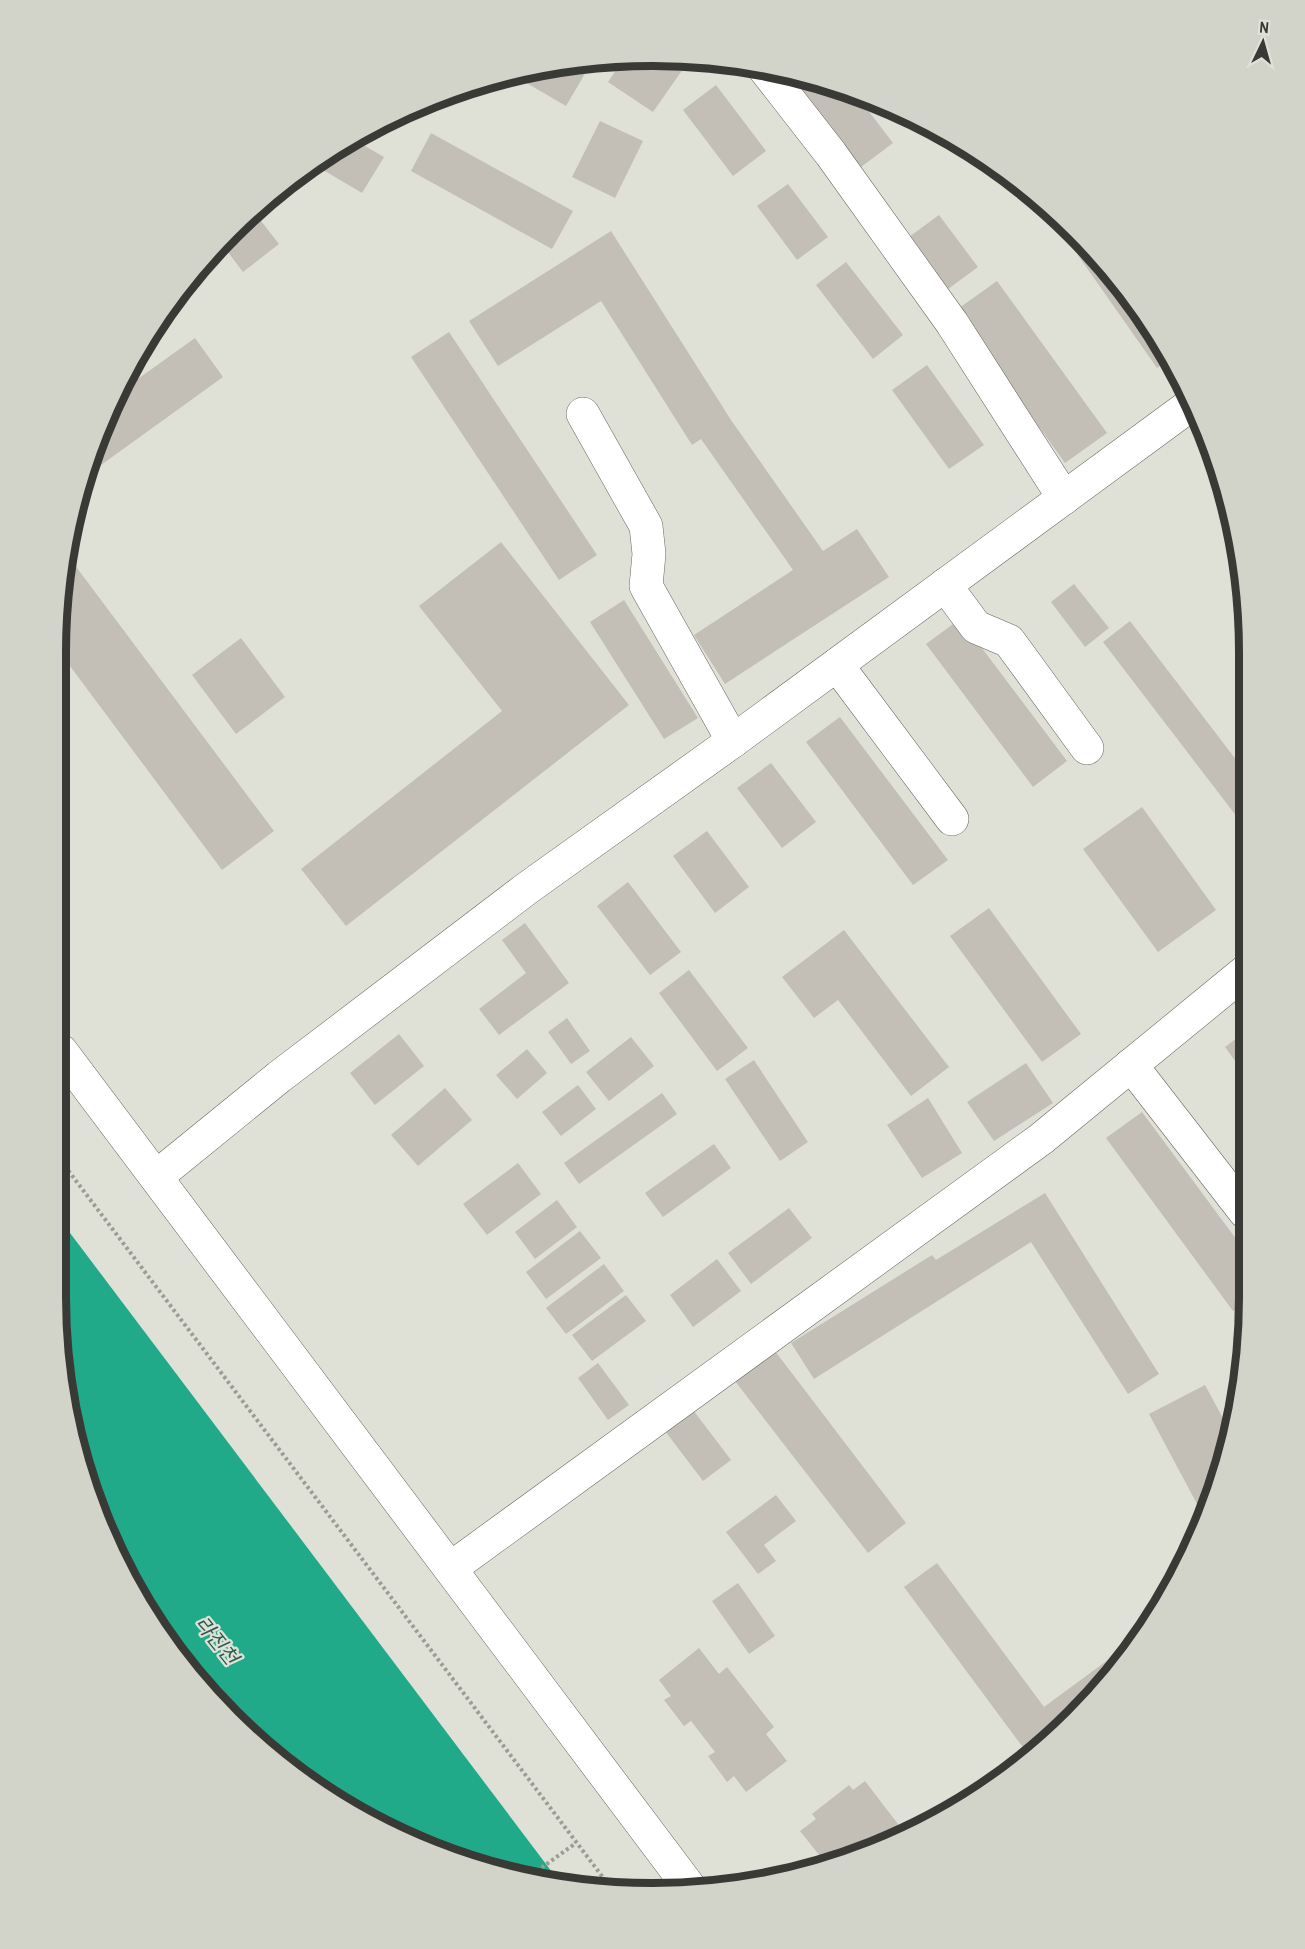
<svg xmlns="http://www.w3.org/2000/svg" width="1305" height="1949" viewBox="0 0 1305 1949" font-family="'Archivo Narrow','Noto Sans KR',sans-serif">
	<rect width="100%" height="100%" fill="#dfe1d7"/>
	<polygon fill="#21aa8a" points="61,1221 561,1884 498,1873 424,1848 289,1770 230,1718 156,1628 87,1488 61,1375"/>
	<g fill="#c3bfb6">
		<polygon points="625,57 635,57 690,59 653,112 608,82"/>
		<polygon points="593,60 566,106 511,74 583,62"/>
		<polygon points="815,80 845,87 854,92 893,143 857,170 799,92"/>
		<polygon points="716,85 766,151 733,176 683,110"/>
		<polygon points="600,121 643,141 615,198 572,177"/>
		<polygon points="431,133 573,211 552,249 411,171"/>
		<polygon points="353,139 384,157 362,193 313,164"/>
		<polygon points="788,184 828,237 797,260 757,206"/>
		<polygon points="1018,184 1046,204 1064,222 1054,230"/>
		<polygon points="254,212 279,244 243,272 221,243"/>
		<polygon points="939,215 978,267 948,289 909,237"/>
		<polygon points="611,231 731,420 823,551 857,529 889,577 725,684 694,635 793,570 701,439 692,445 601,301 498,366 469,321"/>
		<polygon points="1084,244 1126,289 1170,360 1157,368 1075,251"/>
		<polygon points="846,262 903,335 873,359 816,285"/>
		<polygon points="997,281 1107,433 1065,463 955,311"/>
		<polygon points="449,332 597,555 559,580 411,357"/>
		<polygon points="195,338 223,377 83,478 114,396"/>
		<polygon points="927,365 984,445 949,469 892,390"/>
		<polygon points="501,542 629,705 346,926 301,869 502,711 419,606"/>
		<polygon points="65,552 274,831 222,870 61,654 61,574"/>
		<polygon points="1074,584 1109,628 1085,647 1051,602"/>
		<polygon points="624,600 698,718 664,739 590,622"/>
		<polygon points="960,619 1067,761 1033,787 926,644"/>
		<polygon points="1130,621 1247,774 1247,830 1103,642"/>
		<polygon points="241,638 285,697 236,734 192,675"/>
		<polygon points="840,717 948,860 913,885 806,742"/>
		<polygon points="771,763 816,822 782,848 737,788"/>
		<polygon points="1142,807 1216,910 1158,952 1083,849"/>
		<polygon points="707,831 749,887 715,913 673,856"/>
		<polygon points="628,882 681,952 650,975 597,906"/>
		<polygon points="989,908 1081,1034 1042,1062 950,936"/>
		<polygon points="525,923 569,983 499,1035 479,1009 526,973 502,940"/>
		<polygon points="844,930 949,1067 911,1096 838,1000 814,1018 782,977"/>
		<polygon points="689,970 748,1048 717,1071 659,993"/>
		<polygon points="567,1018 590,1051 571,1064 548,1032"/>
		<polygon points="1246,1031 1246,1076 1225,1047"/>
		<polygon points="399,1034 424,1066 375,1105 350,1073"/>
		<polygon points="631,1037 654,1066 609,1101 586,1072"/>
		<polygon points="527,1049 547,1073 517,1099 496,1075"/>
		<polygon points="754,1060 808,1142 780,1161 725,1079"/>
		<polygon points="1026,1063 1053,1103 994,1141 967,1102"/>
		<polygon points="578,1085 596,1109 561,1136 542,1112"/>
		<polygon points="445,1088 472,1120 418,1166 391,1135"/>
		<polygon points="662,1093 677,1114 579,1184 564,1163"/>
		<polygon points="928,1098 962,1153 922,1178 887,1125"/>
		<polygon points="1142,1112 1245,1251 1245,1302 1233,1311 1106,1138"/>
		<polygon points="714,1144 731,1168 663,1217 645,1193"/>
		<polygon points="518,1163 541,1194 487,1235 463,1204"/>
		<polygon points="1045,1193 1159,1374 1128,1394 1031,1242 814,1379 791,1343 932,1255 936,1260"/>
		<polygon points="557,1200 577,1227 535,1259 515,1232"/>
		<polygon points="789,1208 812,1238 751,1284 728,1253"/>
		<polygon points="580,1231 601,1258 546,1299 526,1272"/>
		<polygon points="717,1259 741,1291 693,1327 670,1295"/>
		<polygon points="604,1264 624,1291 566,1334 546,1308"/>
		<polygon points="626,1295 646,1321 592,1361 572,1335"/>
		<polygon points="775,1351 906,1523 868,1553 735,1381"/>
		<polygon points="598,1363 629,1405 608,1420 578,1378"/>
		<polygon points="1205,1385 1231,1433 1218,1488 1205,1519 1149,1414"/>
		<polygon points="690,1406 731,1460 703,1481 662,1427"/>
		<polygon points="776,1495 796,1521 764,1545 776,1561 758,1574 726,1532"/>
		<polygon points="937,1563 1044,1707 1135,1640 1101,1690 1046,1746 1030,1757 904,1587"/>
		<polygon points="738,1583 775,1636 749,1654 712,1601"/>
		<polygon points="699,1648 719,1674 727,1667 774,1727 766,1734 787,1761 746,1792 734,1776 727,1782 708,1756 715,1752 691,1721 684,1726 664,1700 671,1696 659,1680"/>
		<polygon points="865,1781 901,1828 882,1842 827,1865 800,1831 816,1819 812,1814 849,1785 853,1790"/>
	</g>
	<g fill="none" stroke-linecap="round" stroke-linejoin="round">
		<defs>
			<g id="minor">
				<polyline points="764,68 831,154 952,323 1064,498"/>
				<polyline points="583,414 646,526 649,554 646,586 733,741"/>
				<polyline points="945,585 976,627 1009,641 1087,748"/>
				<polyline points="837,665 952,819"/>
				<polyline points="61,1051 693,1892"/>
				<polyline points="1131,1065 1245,1212"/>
				<polyline points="156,1177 279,1077 526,889 733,741 1193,403"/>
				<polyline points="451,1568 1041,1139 1246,971"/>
			</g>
		</defs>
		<use href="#minor" stroke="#666860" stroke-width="34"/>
		<g stroke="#9b9c95" stroke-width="4" stroke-dasharray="3 3" stroke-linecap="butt">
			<polyline points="61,1161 614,1892"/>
			<polyline points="527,1878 576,1843"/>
		</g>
		<use href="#minor" stroke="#fff" stroke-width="33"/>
	</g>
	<g text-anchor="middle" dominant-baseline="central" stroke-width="4.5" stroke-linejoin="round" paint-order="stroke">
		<g font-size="20" font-style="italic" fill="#295c4e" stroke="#dfe1d7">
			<text transform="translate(217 1640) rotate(51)">라진천</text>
		</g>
	</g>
	<path d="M0 0H1305V1949H0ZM652 66H653A586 586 0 0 1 1239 652V1297A586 586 0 0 1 653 1883H652A586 586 0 0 1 66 1297V652A586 586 0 0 1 652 66Z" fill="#d2d4ca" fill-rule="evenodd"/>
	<path fill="none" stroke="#393a36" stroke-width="8" d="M652 66H653A586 586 0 0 1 1239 652V1297A586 586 0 0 1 653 1883H652A586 586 0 0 1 66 1297V652A586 586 0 0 1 652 66Z"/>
	<g transform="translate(1263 42) rotate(5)" stroke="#dfe1d7" stroke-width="4.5" paint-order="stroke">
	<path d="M0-4.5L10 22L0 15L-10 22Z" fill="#393a36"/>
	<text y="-9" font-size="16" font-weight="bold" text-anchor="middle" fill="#393a36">N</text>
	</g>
</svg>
